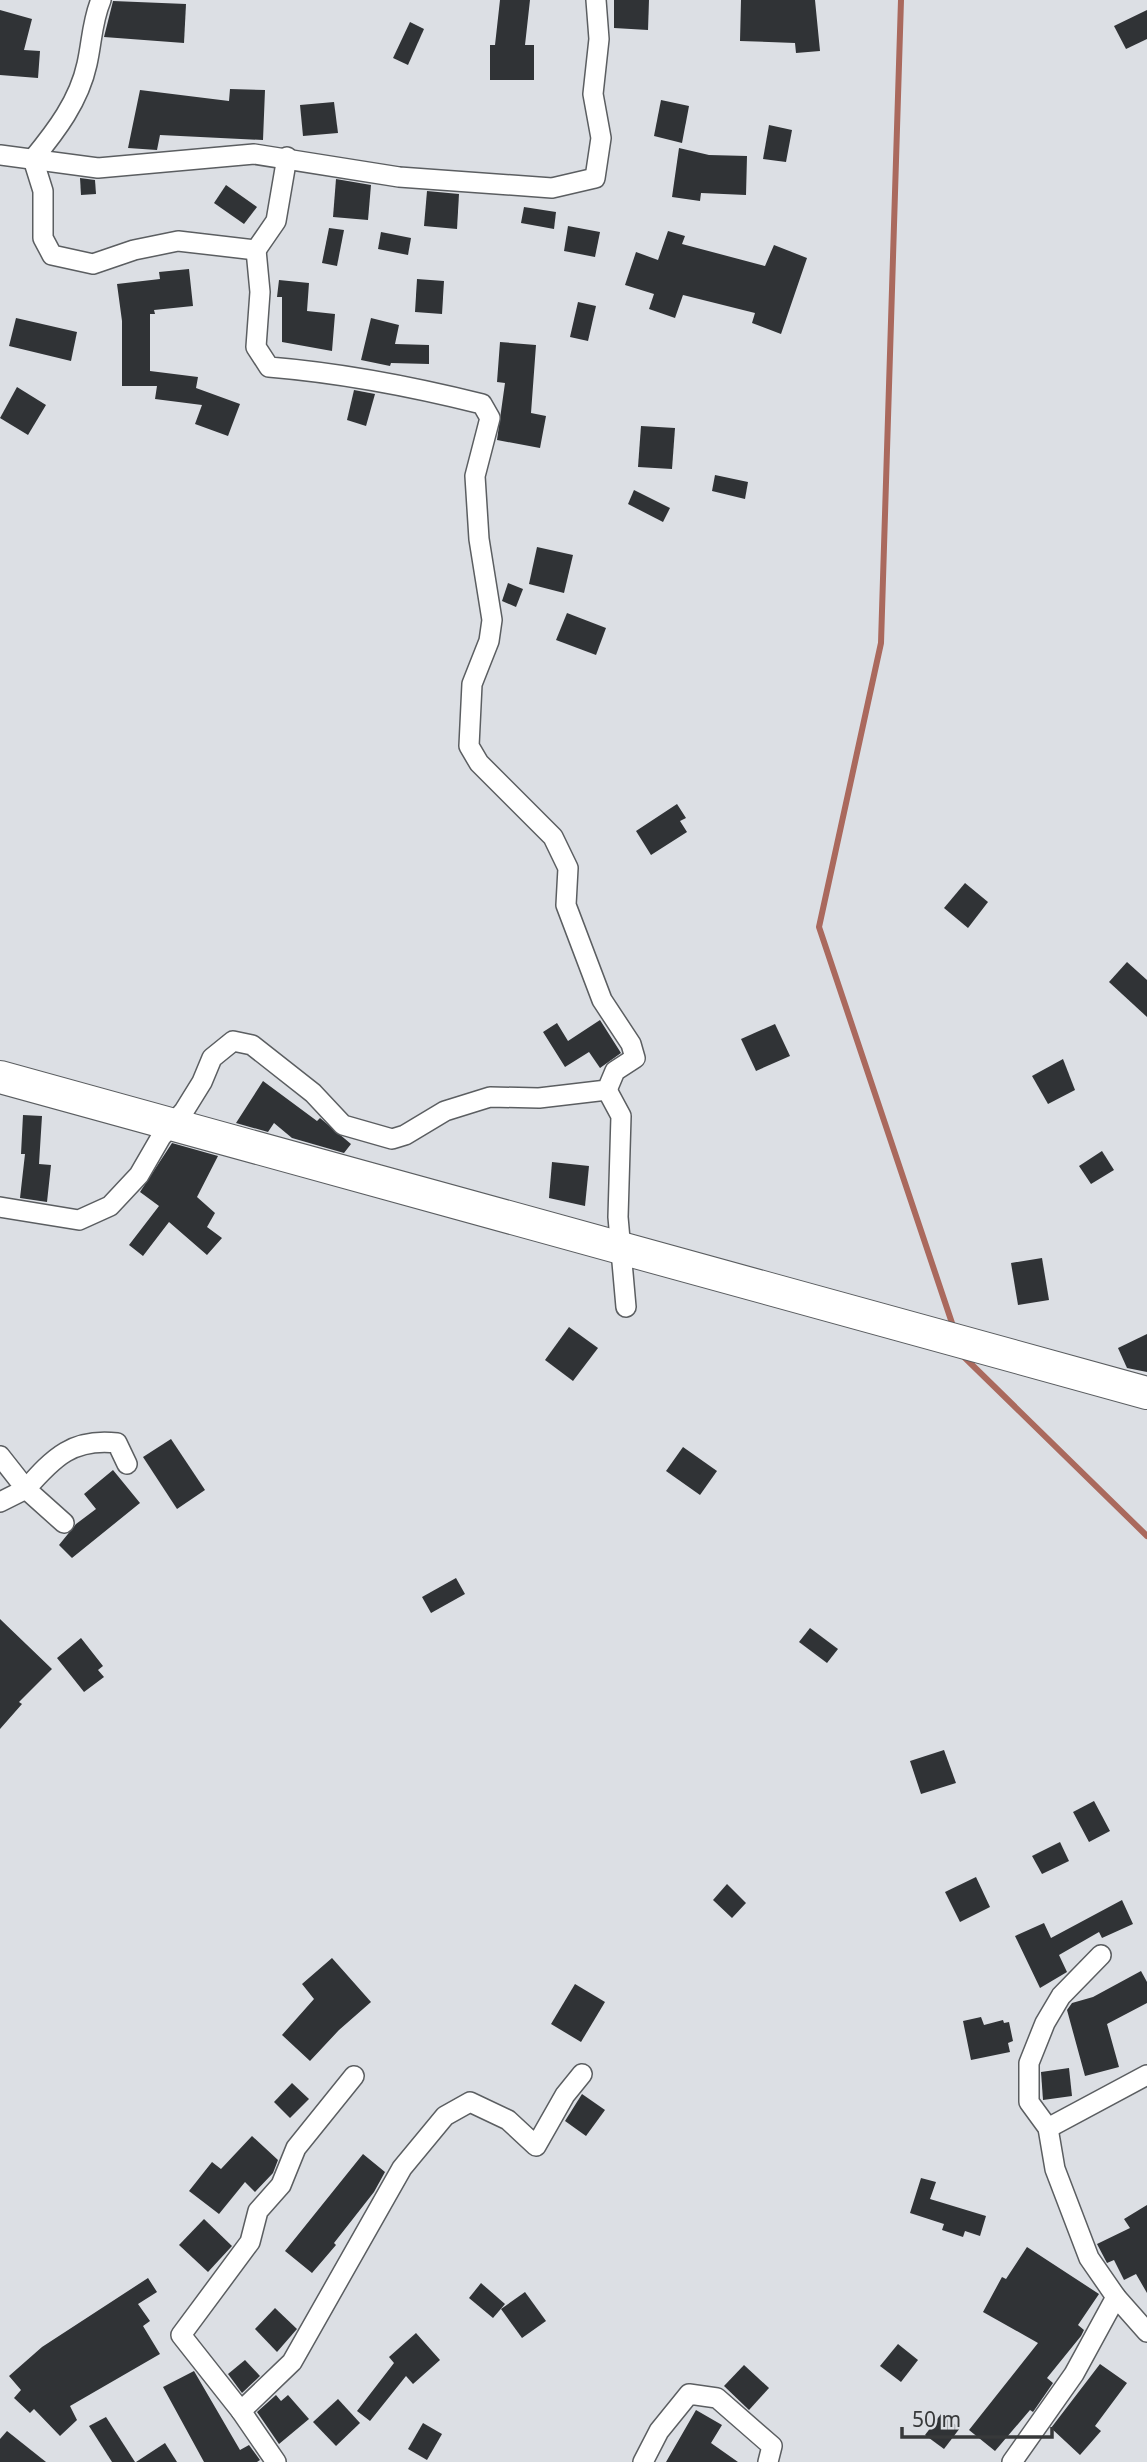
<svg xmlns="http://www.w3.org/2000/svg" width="1147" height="2462" viewBox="0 0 1147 2462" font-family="'Noto Sans',sans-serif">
	<rect width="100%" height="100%" fill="#dcdfe4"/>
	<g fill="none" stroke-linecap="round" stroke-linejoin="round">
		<g stroke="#aa695d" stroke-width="6">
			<polyline points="901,0 881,643 819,927 954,1329"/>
			<polyline points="963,1356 1147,1536"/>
		</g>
	</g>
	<g fill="#303336">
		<polygon points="500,0 530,0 525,45 534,45 534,80 490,80 490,45 495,45"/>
		<polygon points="614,0 649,0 648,30 614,28"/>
		<polygon points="741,0 815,0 820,51 796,53 795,43 740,41"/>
		<polygon points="113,1 186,4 184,43 104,37"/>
		<polygon points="0,10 32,19 24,50 40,51 38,78 0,75"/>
		<polygon points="1147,10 1147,39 1126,49 1114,26"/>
		<polygon points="410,22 424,29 408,65 393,58"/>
		<polygon points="230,89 265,90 263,140 160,135 157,150 128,148 140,90 229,101"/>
		<polygon points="661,100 689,106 682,143 654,136"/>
		<polygon points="334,102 338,133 303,136 300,105"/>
		<polygon points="769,125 792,130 786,162 763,159"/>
		<polygon points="679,148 709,155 747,156 746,195 701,193 700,201 672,197"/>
		<polygon points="80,178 95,180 96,194 81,195"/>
		<polygon points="336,179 371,185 368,220 333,217"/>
		<polygon points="226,185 257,207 244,224 214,203"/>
		<polygon points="427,191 459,194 457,229 424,226"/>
		<polygon points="524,207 556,212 554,229 521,223"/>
		<polygon points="568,226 600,232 595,257 564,251"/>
		<polygon points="329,228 344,230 337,266 322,263"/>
		<polygon points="668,231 685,236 682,244 765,266 774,245 807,258 781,334 752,323 755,313 683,295 675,318 649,309 654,294 625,285 636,252 658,260"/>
		<polygon points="381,232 411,238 408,255 378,249"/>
		<polygon points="189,269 193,306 154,310 155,314 150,314 150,371 198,377 196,388 240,404 228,436 195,424 202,405 155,399 157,386 122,386 122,321 117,284 160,279 159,272"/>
		<polygon points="417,279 444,281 442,314 415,312"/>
		<polygon points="279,280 309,283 307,311 335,314 332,351 282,342 282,297 277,297"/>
		<polygon points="578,302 596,306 588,341 570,337"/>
		<polygon points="16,318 77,332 71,361 9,346"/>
		<polygon points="371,318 399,325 395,344 429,345 429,364 391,363 390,366 361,360"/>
		<polygon points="500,342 536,345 531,413 546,416 540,448 497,440 505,383 497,382"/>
		<polygon points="17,387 46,405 28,435 0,418"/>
		<polygon points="354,390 375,394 366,426 347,420"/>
		<polygon points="641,426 675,428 672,469 638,467"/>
		<polygon points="715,475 748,482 745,499 712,491"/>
		<polygon points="634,490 670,508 663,522 628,504"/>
		<polygon points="537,547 573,555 564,593 529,584"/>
		<polygon points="508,583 523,589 516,607 502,601"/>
		<polygon points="567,613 606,628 596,655 556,640"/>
		<polygon points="677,804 686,818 680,821 687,832 651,855 636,831"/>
		<polygon points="965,883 988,902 968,928 944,908"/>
		<polygon points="1127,962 1147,980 1147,1017 1109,982"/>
		<polygon points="600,1020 621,1053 600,1068 589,1052 565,1067 543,1032 557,1023 568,1041"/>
		<polygon points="775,1024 790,1056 756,1071 741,1039"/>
		<polygon points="1063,1059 1075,1090 1048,1104 1032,1076"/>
		<polygon points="263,1081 317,1121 320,1118 351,1144 344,1153 292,1138 274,1123 268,1132 236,1123"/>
		<polygon points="23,1115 42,1116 39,1164 51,1165 47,1202 20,1198 25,1154 21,1154"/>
		<polygon points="172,1143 218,1156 197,1197 215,1213 207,1227 222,1238 207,1255 169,1222 143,1256 129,1245 159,1206 140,1192"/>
		<polygon points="1102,1151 1114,1170 1091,1184 1079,1166"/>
		<polygon points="552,1162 589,1166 585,1206 549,1198"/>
		<polygon points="1042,1258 1049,1300 1018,1305 1011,1263"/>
		<polygon points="569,1327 598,1348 573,1381 545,1360"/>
		<polygon points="1147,1334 1147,1372 1127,1368 1118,1348"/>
		<polygon points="171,1439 205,1490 177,1509 143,1457"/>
		<polygon points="683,1447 717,1471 700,1495 666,1471"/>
		<polygon points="113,1470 140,1503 72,1558 59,1545 76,1524 96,1509 84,1494"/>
		<polygon points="456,1578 465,1594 431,1613 422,1597"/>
		<polygon points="0,1619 52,1669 19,1702 22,1704 0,1729"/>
		<polygon points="810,1628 838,1649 827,1663 799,1642"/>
		<polygon points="81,1638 103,1666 98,1670 104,1677 84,1692 57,1658"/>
		<polygon points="944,1750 956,1783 921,1794 910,1761"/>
		<polygon points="1094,1801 1110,1831 1089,1842 1073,1812"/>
		<polygon points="1060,1842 1069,1861 1042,1874 1032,1856"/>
		<polygon points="976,1877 990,1907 960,1922 945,1892"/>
		<polygon points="727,1884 746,1903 732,1918 713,1900"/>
		<polygon points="1122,1900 1133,1924 1102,1938 1099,1932 1059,1955 1067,1972 1040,1988 1015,1936 1044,1923 1051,1938"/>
		<polygon points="332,1958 371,2002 339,2030 310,2061 282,2035 314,1999 302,1984"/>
		<polygon points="1141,1971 1147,1982 1147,2003 1107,2024 1119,2067 1085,2076 1067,2010 1072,2003 1093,1997"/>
		<polygon points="575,1984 605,2002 581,2042 551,2024"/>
		<polygon points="981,2017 984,2025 1003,2020 1004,2023 1009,2022 1013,2041 1008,2043 1010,2052 971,2060 963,2021"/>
		<polygon points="1069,2068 1072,2096 1043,2100 1041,2072"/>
		<polygon points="292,2083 309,2099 290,2118 274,2102"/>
		<polygon points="582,2094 605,2110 586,2136 565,2121"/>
		<polygon points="252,2136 278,2160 273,2173 255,2192 245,2182 219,2214 189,2191 212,2162 221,2169"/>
		<polygon points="363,2154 385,2172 374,2192 334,2243 336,2245 312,2273 285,2251"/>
		<polygon points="921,2178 936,2182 930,2199 986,2216 980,2236 965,2231 963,2237 942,2230 944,2224 910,2213"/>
		<polygon points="1147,2205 1147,2293 1136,2274 1124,2280 1114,2260 1107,2263 1097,2244 1130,2228 1124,2219"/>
		<polygon points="204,2219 232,2246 208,2272 179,2245"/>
		<polygon points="1027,2247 1099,2294 1078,2325 1084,2330 1081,2336 1047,2378 1053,2383 1033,2412 1030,2410 995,2451 969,2430 1038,2343 983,2312 1002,2277 1006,2279"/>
		<polygon points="148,2278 157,2292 138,2304 150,2321 143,2326 160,2354 70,2406 77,2420 60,2436 34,2409 30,2413 14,2398 21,2390 9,2376 42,2347"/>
		<polygon points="481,2283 505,2304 493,2318 469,2298"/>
		<polygon points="525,2292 546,2321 522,2338 501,2309"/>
		<polygon points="275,2308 297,2329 277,2352 255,2329"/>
		<polygon points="416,2333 440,2360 413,2384 406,2376 370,2421 357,2411 394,2363 389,2357"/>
		<polygon points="898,2344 918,2360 901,2382 880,2366"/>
		<polygon points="245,2360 260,2376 242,2393 228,2374"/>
		<polygon points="1100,2364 1127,2383 1095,2426 1101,2431 1080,2455 1051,2428"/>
		<polygon points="744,2365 769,2388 749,2410 724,2386"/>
		<polygon points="194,2371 240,2450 249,2445 260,2460 257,2462 204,2462 163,2387"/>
		<polygon points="276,2395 281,2401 288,2395 309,2419 279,2444 257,2412"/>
		<polygon points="338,2399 360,2423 336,2446 313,2422"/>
		<polygon points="696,2410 722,2425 711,2443 738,2462 666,2462"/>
		<polygon points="941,2414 960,2428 944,2449 925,2435"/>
		<polygon points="106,2417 135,2462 112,2462 89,2426"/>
		<polygon points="423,2423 442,2434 427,2460 408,2449"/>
		<polygon points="7,2431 46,2462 0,2462 0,2439"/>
		<polygon points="165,2443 177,2462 136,2462"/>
	</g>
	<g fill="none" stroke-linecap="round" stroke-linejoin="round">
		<defs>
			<g id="minor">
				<path d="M 101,0 C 92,21 92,42 87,64 C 79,101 56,131 33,159 L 43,191 L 43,238 L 52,255 L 93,264 L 134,250 L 178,241 L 256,250 L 276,221 L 287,157"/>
				<polyline points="0,155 98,168 254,154 399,177 552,188 595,178 601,138 593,94 599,39 596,0"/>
				<polyline points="607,1090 621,1116 618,1217 626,1307"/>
				<path d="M 0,1207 L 79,1220 L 110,1206 L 139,1175 L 161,1137 L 184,1111 L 202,1082 L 212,1058 L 233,1041 L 252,1045 L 313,1093 L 343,1125 L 392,1139 L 405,1135 L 445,1111 L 490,1097 L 539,1098 L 607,1090 L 615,1071 L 635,1058 L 631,1044 L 602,1000 L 566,905 L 568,868 L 553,837 L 479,763 L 469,746 L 472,684 L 489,641 L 492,620 L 479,539 L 475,476 L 490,418 L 482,404 C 410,386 342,373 269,367 L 256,347 L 260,292 L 256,250"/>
				<polyline points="0,1456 26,1489 0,1502"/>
				<path d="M 64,1523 L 26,1489 C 54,1457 73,1438 117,1443 L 127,1464"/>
				<polyline points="1101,1955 1061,1996 1045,2023 1029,2063 1029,2102 1048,2128 1055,2169 1089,2258 1116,2297 1147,2332"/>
				<polyline points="1048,2128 1147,2075"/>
				<polyline points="241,2411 181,2335 250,2242 258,2211 281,2185 296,2148 354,2076"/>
				<polyline points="276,2462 241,2411 292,2362 402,2168 445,2116 470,2102 508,2120 536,2146 565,2095 582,2074"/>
				<polyline points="643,2462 659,2431 689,2394 717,2398 772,2446 768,2462"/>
				<polyline points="1012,2462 1074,2374 1116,2297"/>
			</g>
			<polyline id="trunk" points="0,1077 1147,1393"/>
		</defs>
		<use href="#minor" stroke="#5b5e61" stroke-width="22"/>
		<use href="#trunk" stroke="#5b5e61" stroke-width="34"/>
		<use href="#minor" stroke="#fff" stroke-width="19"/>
		<use href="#trunk" stroke="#fff" stroke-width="32"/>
	</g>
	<path d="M902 2427v10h150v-10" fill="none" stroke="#37393a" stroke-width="3.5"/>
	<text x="912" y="2427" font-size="21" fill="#37393a" stroke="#dcdfe4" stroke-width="5" paint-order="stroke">50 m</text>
</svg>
